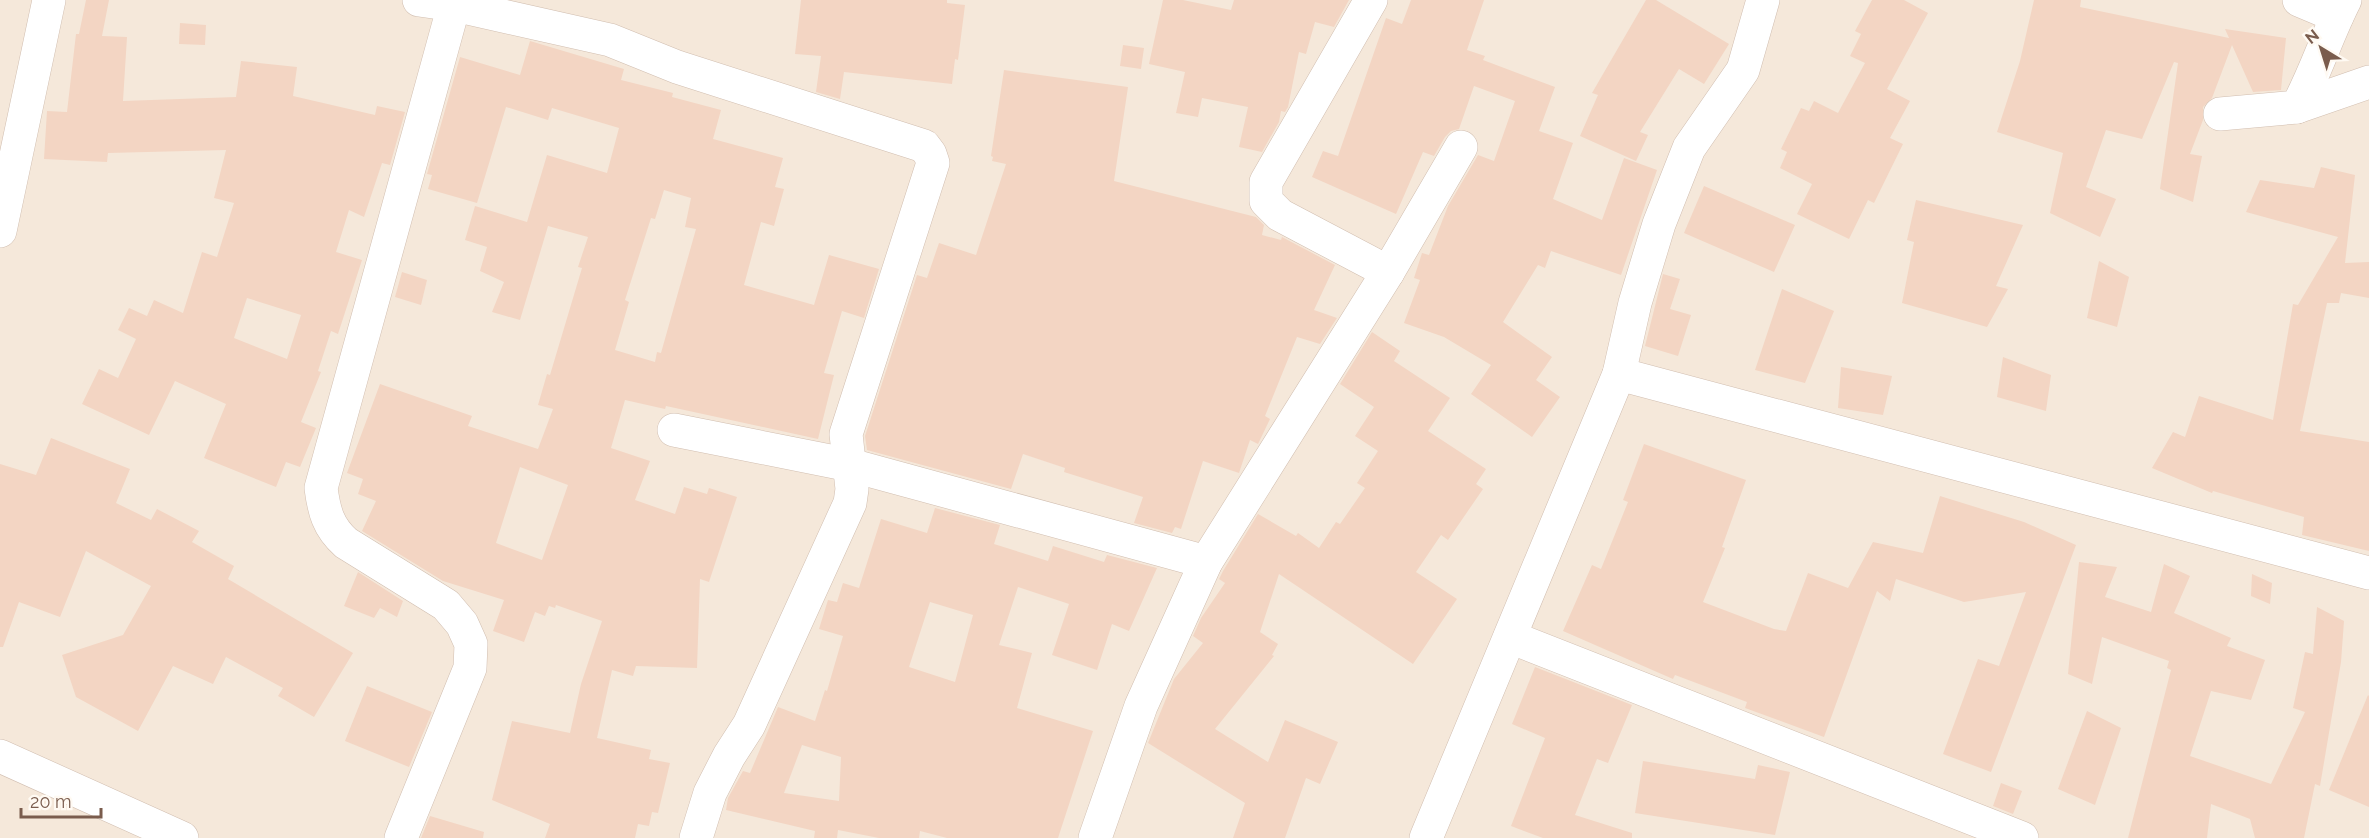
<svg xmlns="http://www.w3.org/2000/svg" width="2369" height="838" viewBox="0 0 2369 838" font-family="Raleway,sans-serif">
	<rect width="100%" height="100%" fill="#fdf6ec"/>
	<rect fill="#f5e8da" x="0" y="0" width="2369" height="838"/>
	<g fill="#f3d5c3" fill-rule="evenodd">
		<path d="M 86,0 L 109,0 L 102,36 L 127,37 L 123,101 L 236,97 L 241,61 L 297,67 L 293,96 L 375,115 L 377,106 L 405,112 L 390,165 L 382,163 L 364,217 L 349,210 L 336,252 L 362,260 L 338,334 L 331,331 L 318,371 L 321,372 L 301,422 L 316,428 L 300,467 L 286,462 L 276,487 L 204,458 L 226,404 L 175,381 L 149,435 L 82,404 L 99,369 L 118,378 L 136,339 L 118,330 L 129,308 L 147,316 L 154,300 L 183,313 L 202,252 L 217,257 L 234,203 L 214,198 L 226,150 L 108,153 L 107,162 L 44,159 L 47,111 L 67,112 L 76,34 L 79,34 ZM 247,298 L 301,315 L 287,359 L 234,338 Z"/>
		<polygon points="801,0 947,0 947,3 965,5 958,60 955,59 952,84 844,72 840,99 816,92 821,56 795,54"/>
		<polygon points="1163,0 1183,0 1231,10 1234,0 1349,0 1334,27 1315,22 1306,54 1299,52 1288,107 1285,112 1281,111 1279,122 1262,152 1239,147 1248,107 1202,98 1198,117 1176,113 1185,72 1149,64"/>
		<polygon points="1411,0 1484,0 1467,50 1485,56 1483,60 1555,87 1539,131 1573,143 1553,199 1602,220 1624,158 1657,170 1621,275 1551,251 1545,268 1538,265 1503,322 1552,357 1536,380 1560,397 1532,437 1471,394 1491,365 1444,337 1404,323 1420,280 1414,278 1422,253 1429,255 1448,206 1478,155 1494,161 1515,101 1474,86 1459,129 1451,131 1445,137 1434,156 1423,152 1396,214 1312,177 1323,151 1338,156 1386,18 1402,24"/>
		<polygon points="1646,0 1656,0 1729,44 1704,84 1679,69 1640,132 1648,135 1636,161 1580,136 1598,95 1592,93"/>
		<polygon points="1872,0 1904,0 1928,13 1887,89 1910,101 1890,138 1903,144 1874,203 1868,200 1849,239 1797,214 1812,184 1780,168 1787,152 1781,149 1801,108 1809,111 1814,101 1838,113 1865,63 1850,56 1861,34 1855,31"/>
		<polygon points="2034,0 2081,0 2080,7 2229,38 2225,29 2286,38 2281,90 2253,92 2232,45 2212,98 2203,107 2203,120 2190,154 2202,156 2193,202 2160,189 2178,63 2174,62 2142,139 2106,130 2086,187 2116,199 2100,237 2050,213 2063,153 1997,132 2020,61"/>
		<polygon points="180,23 206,25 205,45 179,44"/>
		<path d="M 530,41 L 624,69 L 621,80 L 673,93 L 672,97 L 721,110 L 713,139 L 783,158 L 775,187 L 784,189 L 774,226 L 761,222 L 744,285 L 814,305 L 829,255 L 879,269 L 864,318 L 842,311 L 824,373 L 834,375 L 818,439 L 666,406 L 665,409 L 625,400 L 611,448 L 650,461 L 635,500 L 675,514 L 684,487 L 707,494 L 709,488 L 737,497 L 709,582 L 700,579 L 697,668 L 636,666 L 633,676 L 612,670 L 597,738 L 651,750 L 649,759 L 670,763 L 658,813 L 652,812 L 649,826 L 638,824 L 635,838 L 545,838 L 550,824 L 492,800 L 512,721 L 570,733 L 581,684 L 602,621 L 556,605 L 555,608 L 549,606 L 545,616 L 535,612 L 524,642 L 493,631 L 504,600 L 443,581 L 362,531 L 376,501 L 358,494 L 363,479 L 347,473 L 380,384 L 472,416 L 468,426 L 538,449 L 553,409 L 538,405 L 547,374 L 550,375 L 582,268 L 578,267 L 588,237 L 548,226 L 520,320 L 492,312 L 504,282 L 480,271 L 487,247 L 465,240 L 475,206 L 527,222 L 547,155 L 607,173 L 619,128 L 552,108 L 548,120 L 506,107 L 477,203 L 428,189 L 432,175 L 427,174 L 460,57 L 520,75 ZM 664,190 L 691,198 L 685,227 L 696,229 L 661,353 L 657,352 L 655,362 L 615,350 L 629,302 L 625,300 L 651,218 L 655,219 ZM 520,467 L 568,485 L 542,560 L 496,543 Z"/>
		<polygon points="1123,45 1144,48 1141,69 1120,66"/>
		<polygon points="1004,70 1128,87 1114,181 1256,217 1264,225 1262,235 1281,240 1282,237 1335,265 1314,310 1337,318 1320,344 1297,337 1265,416 1270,419 1258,444 1250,440 1239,473 1203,461 1181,529 1175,527 1172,533 1134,523 1143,497 1064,472 1065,468 1023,454 1011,489 867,450 865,436 917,275 927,278 939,243 976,255 1006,164 992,161 993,157 991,156"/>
		<polygon points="2321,167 2355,175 2345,263 2369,262 2369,298 2341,293 2339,303 2327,303 2300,431 2369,442 2369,551 2302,535 2304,517 2213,491 2212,493 2152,468 2173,432 2185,437 2199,396 2273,420 2293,304 2298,305 2338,237 2246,212 2260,180 2314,188"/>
		<polygon points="1704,186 1795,225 1774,272 1684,233"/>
		<polygon points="1916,200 2023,225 1996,286 2008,289 1987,327 1902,303 1914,242 1907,240"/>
		<polygon points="2099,261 2129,277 2117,327 2087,318"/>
		<polygon points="402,272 427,280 421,305 395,297"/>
		<polygon points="1663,274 1680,279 1670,309 1691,315 1678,356 1645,346"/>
		<polygon points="1782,289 1834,311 1805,383 1755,370"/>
		<polygon points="1372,332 1400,351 1394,361 1450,398 1428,431 1486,469 1476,484 1483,489 1448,540 1441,535 1416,572 1457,599 1413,664 1279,574 1260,632 1278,644 1272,655 1274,656 1215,729 1268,762 1285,720 1338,742 1320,784 1306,778 1285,838 1233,838 1245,803 1148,743 1174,679 1203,643 1193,636 1201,618 1225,583 1219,579 1223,571 1258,514 1296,536 1298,533 1319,548 1336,522 1340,524 1365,488 1357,483 1378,451 1355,436 1374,407 1340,384"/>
		<polygon points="2003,357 2051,375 2046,411 1997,397"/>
		<polygon points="1841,367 1892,376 1883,415 1838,408"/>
		<polygon points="51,438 130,469 116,503 151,520 157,509 199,531 192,542 234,566 228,579 353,653 314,717 278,696 283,688 226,657 213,684 173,666 138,731 76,697 62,655 123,635 151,586 86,551 60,617 19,602 3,647 0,647 0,464 36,475"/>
		<polygon points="1644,444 1746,480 1722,547 1725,548 1703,602 1774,629 1786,631 1808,573 1848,588 1873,542 1923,553 1940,496 2024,522 2076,545 1991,772 1943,754 1978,659 1999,666 2026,592 1964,602 1896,579 1890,601 1877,591 1824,737 1745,708 1747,702 1675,675 1673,679 1563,631 1592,565 1601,569 1628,502 1623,500"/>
		<path d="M 935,508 L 1000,525 L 994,544 L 1048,561 L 1053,546 L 1104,562 L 1107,555 L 1157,568 L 1129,631 L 1112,624 L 1097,670 L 1052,655 L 1069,604 L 1018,587 L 999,645 L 1032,653 L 1017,708 L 1093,731 L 1058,838 L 947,838 L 920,831 L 919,838 L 879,838 L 838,830 L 837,838 L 814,838 L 815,831 L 726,810 L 728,798 L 743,771 L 750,773 L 778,707 L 815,721 L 825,690 L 827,691 L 843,636 L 819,629 L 828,600 L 837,602 L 843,583 L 859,588 L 881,519 L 927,533 ZM 930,602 L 973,615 L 955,682 L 909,667 ZM 802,745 L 841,757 L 839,801 L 784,793 Z"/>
		<polygon points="2079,562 2117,567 2105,597 2151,612 2164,564 2190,576 2174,613 2231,638 2227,646 2265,660 2251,700 2211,691 2190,756 2271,784 2305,712 2293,708 2305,652 2313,654 2317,607 2344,621 2341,662 2320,786 2315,784 2304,838 2255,838 2250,819 2211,804 2207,838 2128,838 2171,670 2167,668 2169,661 2102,637 2092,684 2068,674"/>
		<polygon points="358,572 403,601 397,617 380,608 374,618 344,606"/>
		<polygon points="2252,574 2272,583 2270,604 2251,596"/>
		<polygon points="1535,667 1632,705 1608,763 1597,759 1575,815 1632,833 1632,838 1543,838 1511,826 1545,738 1512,724"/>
		<polygon points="367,686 432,712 409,767 345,741"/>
		<polygon points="2368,695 2369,696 2369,807 2329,790"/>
		<polygon points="2087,711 2121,728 2095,805 2058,789"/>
		<polygon points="1643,761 1755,779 1758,765 1790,772 1775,835 1635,813"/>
		<polygon points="2001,783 2022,791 2013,814 1993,806"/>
		<polygon points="430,816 484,832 483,838 421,838"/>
	</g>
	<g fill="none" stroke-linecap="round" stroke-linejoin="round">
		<defs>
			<g id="minor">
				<polyline points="419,0 454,5 610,40 677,67 924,146 930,154 933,163 846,434 852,489 850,503 749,725 729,756 710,793 696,838"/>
				<polyline points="1371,0 1266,182 1266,201 1280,215 1388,272"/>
				<polyline points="2299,0 2337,16"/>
				<polyline points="2297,107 2369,82"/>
				<path d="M 2220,114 L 2297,107 C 2316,72 2327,35 2345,0"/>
				<polyline points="0,231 49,0"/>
				<polyline points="1619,374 2369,573"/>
				<polyline points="674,430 850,465 1206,562"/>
				<polyline points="1510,637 2022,838"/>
				<polyline points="0,756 182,838"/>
				<path d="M 401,838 L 470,668 L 471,644 L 462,624 L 446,605 L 346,543 C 328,527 324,511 321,488 L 454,5"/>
				<polyline points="1095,838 1141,706 1206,562 1388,272 1461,147"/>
				<polyline points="1426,838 1619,374 1635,303 1659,224 1689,148 1743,70 1763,0"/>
			</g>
		</defs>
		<use href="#minor" stroke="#d1beb0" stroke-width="34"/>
		<use href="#minor" stroke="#fff" stroke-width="33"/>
	</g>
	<g transform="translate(2321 48) rotate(322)" stroke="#fffaf3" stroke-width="4.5" paint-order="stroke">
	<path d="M0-4.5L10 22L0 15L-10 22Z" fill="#7a5c4d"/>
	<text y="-9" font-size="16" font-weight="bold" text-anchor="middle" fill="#7a5c4d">N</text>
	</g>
	<path d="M21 808v9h80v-9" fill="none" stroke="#7a5c4d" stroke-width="3"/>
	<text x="30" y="808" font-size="18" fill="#7a5c4d" stroke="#fffaf3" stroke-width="4.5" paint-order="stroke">20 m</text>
</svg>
